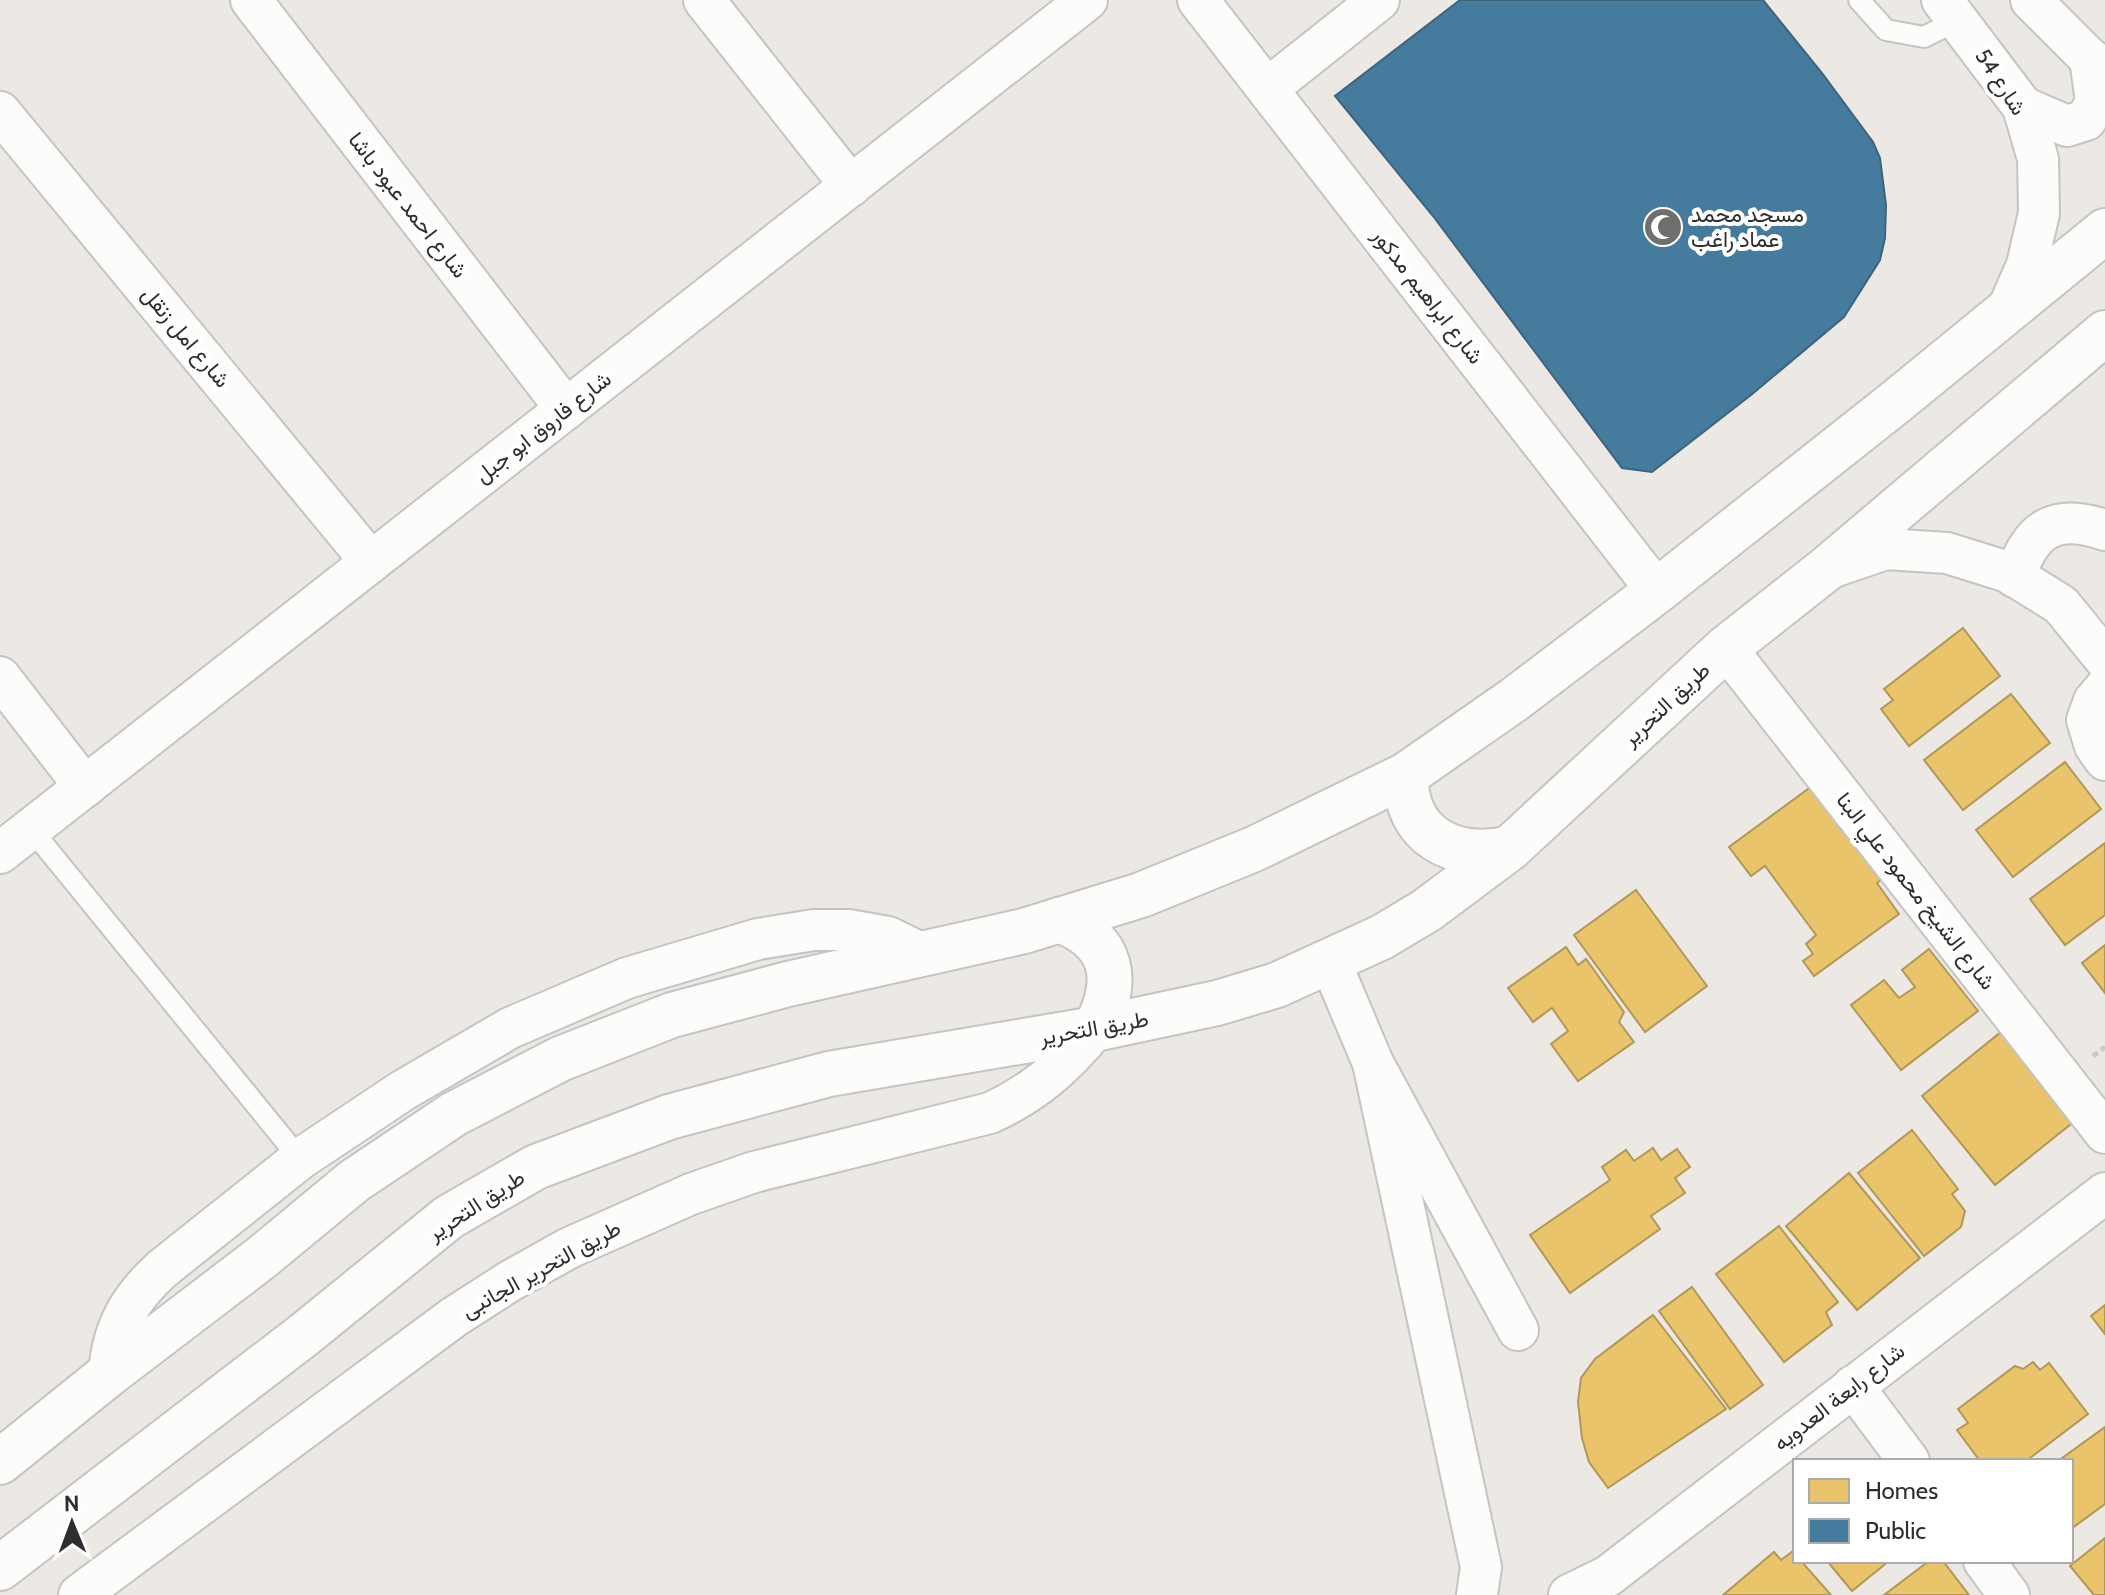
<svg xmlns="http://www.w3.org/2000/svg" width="2105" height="1595" viewBox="0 0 2105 1595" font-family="Cabin,Vazirmatn,sans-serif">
	<rect width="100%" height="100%" fill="#ece8e4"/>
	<g fill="#e9c46a" stroke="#b19758" stroke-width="2">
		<polygon points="1963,628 2000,676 1909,746 1881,709 1893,700 1884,689"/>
		<polygon points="2011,694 2050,743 1963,810 1924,760"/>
		<polygon points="2065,762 2101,809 2013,877 1976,830"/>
		<polygon points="1823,778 1892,872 1877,883 1899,914 1814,976 1803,961 1813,954 1806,944 1816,935 1765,866 1751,876 1729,847"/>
		<polygon points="2105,843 2105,915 2065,945 2030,899"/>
		<polygon points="1636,890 1707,986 1645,1032 1574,935"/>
		<polygon points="2105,945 2105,993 2082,963"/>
		<polygon points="1566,947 1578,965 1586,959 1624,1012 1619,1022 1634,1042 1578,1081 1551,1044 1568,1031 1552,1008 1533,1022 1508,988"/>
		<polygon points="1929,949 1978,1011 1901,1070 1851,1005 1884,980 1899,998 1915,987 1902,970"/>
		<polygon points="2007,1027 2081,1116 1995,1185 1922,1096"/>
		<polygon points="1912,1130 1958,1189 1952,1194 1965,1211 1961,1227 1924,1256 1858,1173"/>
		<polygon points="1653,1148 1661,1160 1677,1149 1690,1167 1675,1178 1685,1193 1651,1216 1660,1229 1570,1293 1530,1235 1610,1180 1602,1167 1626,1150 1634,1161"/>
		<polygon points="1849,1173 1920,1258 1857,1310 1786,1226"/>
		<polygon points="1779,1226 1838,1302 1826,1312 1832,1325 1784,1362 1716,1274"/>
		<polygon points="1692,1287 1763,1385 1730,1409 1659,1311"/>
		<polygon points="2105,1305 2105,1334 2091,1316"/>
		<polygon points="1653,1315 1726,1409 1608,1488 1589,1462 1582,1438 1578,1402 1581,1378 1595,1359"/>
		<polygon points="2033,1362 2040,1370 2049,1363 2088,1414 2026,1461 1980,1461 1957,1430 1968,1423 1958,1409 2015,1366 2023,1369"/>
		<polygon points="2105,1427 2105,1504 2071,1529 2071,1461 2058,1461"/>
		<polygon points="2105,1538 2105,1595 2094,1595 2070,1566"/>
		<polygon points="1793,1551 1795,1561 1801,1561 1831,1595 1723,1595 1774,1552 1781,1560"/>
		<polygon points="1827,1561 1889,1561 1852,1591"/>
		<polygon points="1929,1561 1943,1561 1969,1595 1884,1595"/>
	</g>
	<polygon fill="#457b9d" stroke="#3e647c" stroke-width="2" points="1460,0 1763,0 1822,73 1873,142 1880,158 1886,205 1885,238 1880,260 1844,317 1751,395 1652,472 1622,468 1433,216 1335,96"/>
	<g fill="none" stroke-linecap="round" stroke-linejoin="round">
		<defs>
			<g id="lane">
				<polyline points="1859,0 1886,30 1924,37 1958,20"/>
				<polyline points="31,829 300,1159"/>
			</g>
			<g id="street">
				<polyline points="251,0 566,409"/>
				<polyline points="704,0 851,186"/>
				<polyline points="1198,0 1657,591"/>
				<polyline points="1942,0 2023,107 2038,159 2039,213 2027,265 2006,313"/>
				<polyline points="2031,0 2090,59 2105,68"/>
				<polyline points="1267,89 1379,0"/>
				<polyline points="2023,107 2067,126 2086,120 2096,102 2090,59"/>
				<polyline points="0,112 371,562"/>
				<polyline points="1833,567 1886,549 1947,553 2008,572 2061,605 2105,659"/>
				<path d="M 2015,577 C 2031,528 2055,513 2105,530"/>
				<polyline points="1726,648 2105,1133"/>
				<polyline points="0,677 85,787"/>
				<polyline points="2105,688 2094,701 2087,720 2095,746 2105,760"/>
				<polyline points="0,853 1087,0"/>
				<polyline points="1330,961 1373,1063 1518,1330"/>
				<polyline points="1373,1063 1481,1567 1477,1595"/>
				<path d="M 109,1374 C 112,1329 129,1299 162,1269 L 300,1159 L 402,1091 L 510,1028 L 627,978 L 758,939 L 814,930 L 848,930 L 888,937 L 923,954"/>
				<polyline points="1853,1386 1909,1461"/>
				<polyline points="1984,1561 2009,1595"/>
				<path d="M 79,1595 L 454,1317 L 510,1281 L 569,1248 L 691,1194 L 754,1172 L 990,1113 C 1034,1093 1065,1066 1095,1029"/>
				<polyline points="1569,1595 1608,1576 2105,1193"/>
			</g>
			<g id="secondary">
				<path d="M 1406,775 C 1404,836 1455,862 1510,848"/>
				<path d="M 1059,920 C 1114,940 1121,980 1095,1029"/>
				<polyline points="0,1462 109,1374 261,1258 354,1181 454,1114 560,1059 672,1015 788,984 1024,931 1141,895 1254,849 1406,775 1515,699 1657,591 1897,401 2105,231"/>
				<polyline points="0,1568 305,1334 449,1217 536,1167 669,1117 829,1074 1095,1029 1217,1003 1277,985 1382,937 1427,910 1510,848 1726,648 1825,570 2105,333"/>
			</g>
		</defs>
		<use href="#lane" stroke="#c5c4c5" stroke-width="24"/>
		<use href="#street" stroke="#c5c4c5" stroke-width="44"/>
		<use href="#secondary" stroke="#c5c4c5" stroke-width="48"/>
		<polyline stroke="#c9c9c8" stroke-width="5" stroke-dasharray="6 4" stroke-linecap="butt" points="2093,1056 2105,1047"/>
		<use href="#lane" stroke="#fcfcfb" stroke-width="20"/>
		<use href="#street" stroke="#fcfcfb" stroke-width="40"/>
		<use href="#secondary" stroke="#fcfcfb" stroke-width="44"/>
	</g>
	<defs>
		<symbol id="mosque-disc" viewBox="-11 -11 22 22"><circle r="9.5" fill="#706f6e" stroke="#fff"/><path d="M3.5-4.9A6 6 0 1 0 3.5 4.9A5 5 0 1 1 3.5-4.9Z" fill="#fff"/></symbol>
	</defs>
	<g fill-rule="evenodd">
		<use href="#mosque-disc" x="1641" y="205" width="44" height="44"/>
	</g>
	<g text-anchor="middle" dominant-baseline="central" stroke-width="8" stroke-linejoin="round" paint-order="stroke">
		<g font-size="22" fill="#2e2e2e" stroke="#fff">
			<text transform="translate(2001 82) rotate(57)">شارع 54</text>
			<text transform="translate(408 205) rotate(52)">شارع احمد عبود باشا</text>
			<text transform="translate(1428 296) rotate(52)">شارع ابراهيم مدكور</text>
			<text transform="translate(186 337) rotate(50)">شارع امل زنقل</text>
			<text transform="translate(543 427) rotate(-38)">شارع فاروق ابو جبل</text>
			<text transform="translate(1666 704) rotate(-43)">طريق التحرير</text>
			<text transform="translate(1916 891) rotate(52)">شارع الشيخ محمود علي البنا</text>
			<text transform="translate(1094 1028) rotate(-10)">طريق التحرير</text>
			<text transform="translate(476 1205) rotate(-33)">طريق التحرير</text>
			<text transform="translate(541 1269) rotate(-29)">طريق التحرير الجانبى</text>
			<text transform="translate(1839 1397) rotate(-38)">شارع رابعة العدويه</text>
		</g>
		<g font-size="22" fill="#2e2e2e" stroke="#fff" text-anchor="start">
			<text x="1691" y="214">مسجد محمد<tspan x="1691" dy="25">عماد راغب</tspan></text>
		</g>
	</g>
	<rect x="1793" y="1459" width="280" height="104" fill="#ffffff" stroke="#ababab" stroke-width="2"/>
	<rect x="1809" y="1479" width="40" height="24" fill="#e9c46a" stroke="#ababab" stroke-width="2"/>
	<text x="1865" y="1499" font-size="24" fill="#2e2e2e">Homes</text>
	<rect x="1809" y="1519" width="40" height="24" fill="#457b9d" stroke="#ababab" stroke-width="2"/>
	<text x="1865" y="1539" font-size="24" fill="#2e2e2e">Public</text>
	<g transform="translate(72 1523) rotate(359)" stroke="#ffffff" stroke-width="6" paint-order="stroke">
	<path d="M0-6L14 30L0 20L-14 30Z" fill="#2e2e2e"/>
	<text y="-12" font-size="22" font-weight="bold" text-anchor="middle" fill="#2e2e2e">N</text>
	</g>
</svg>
